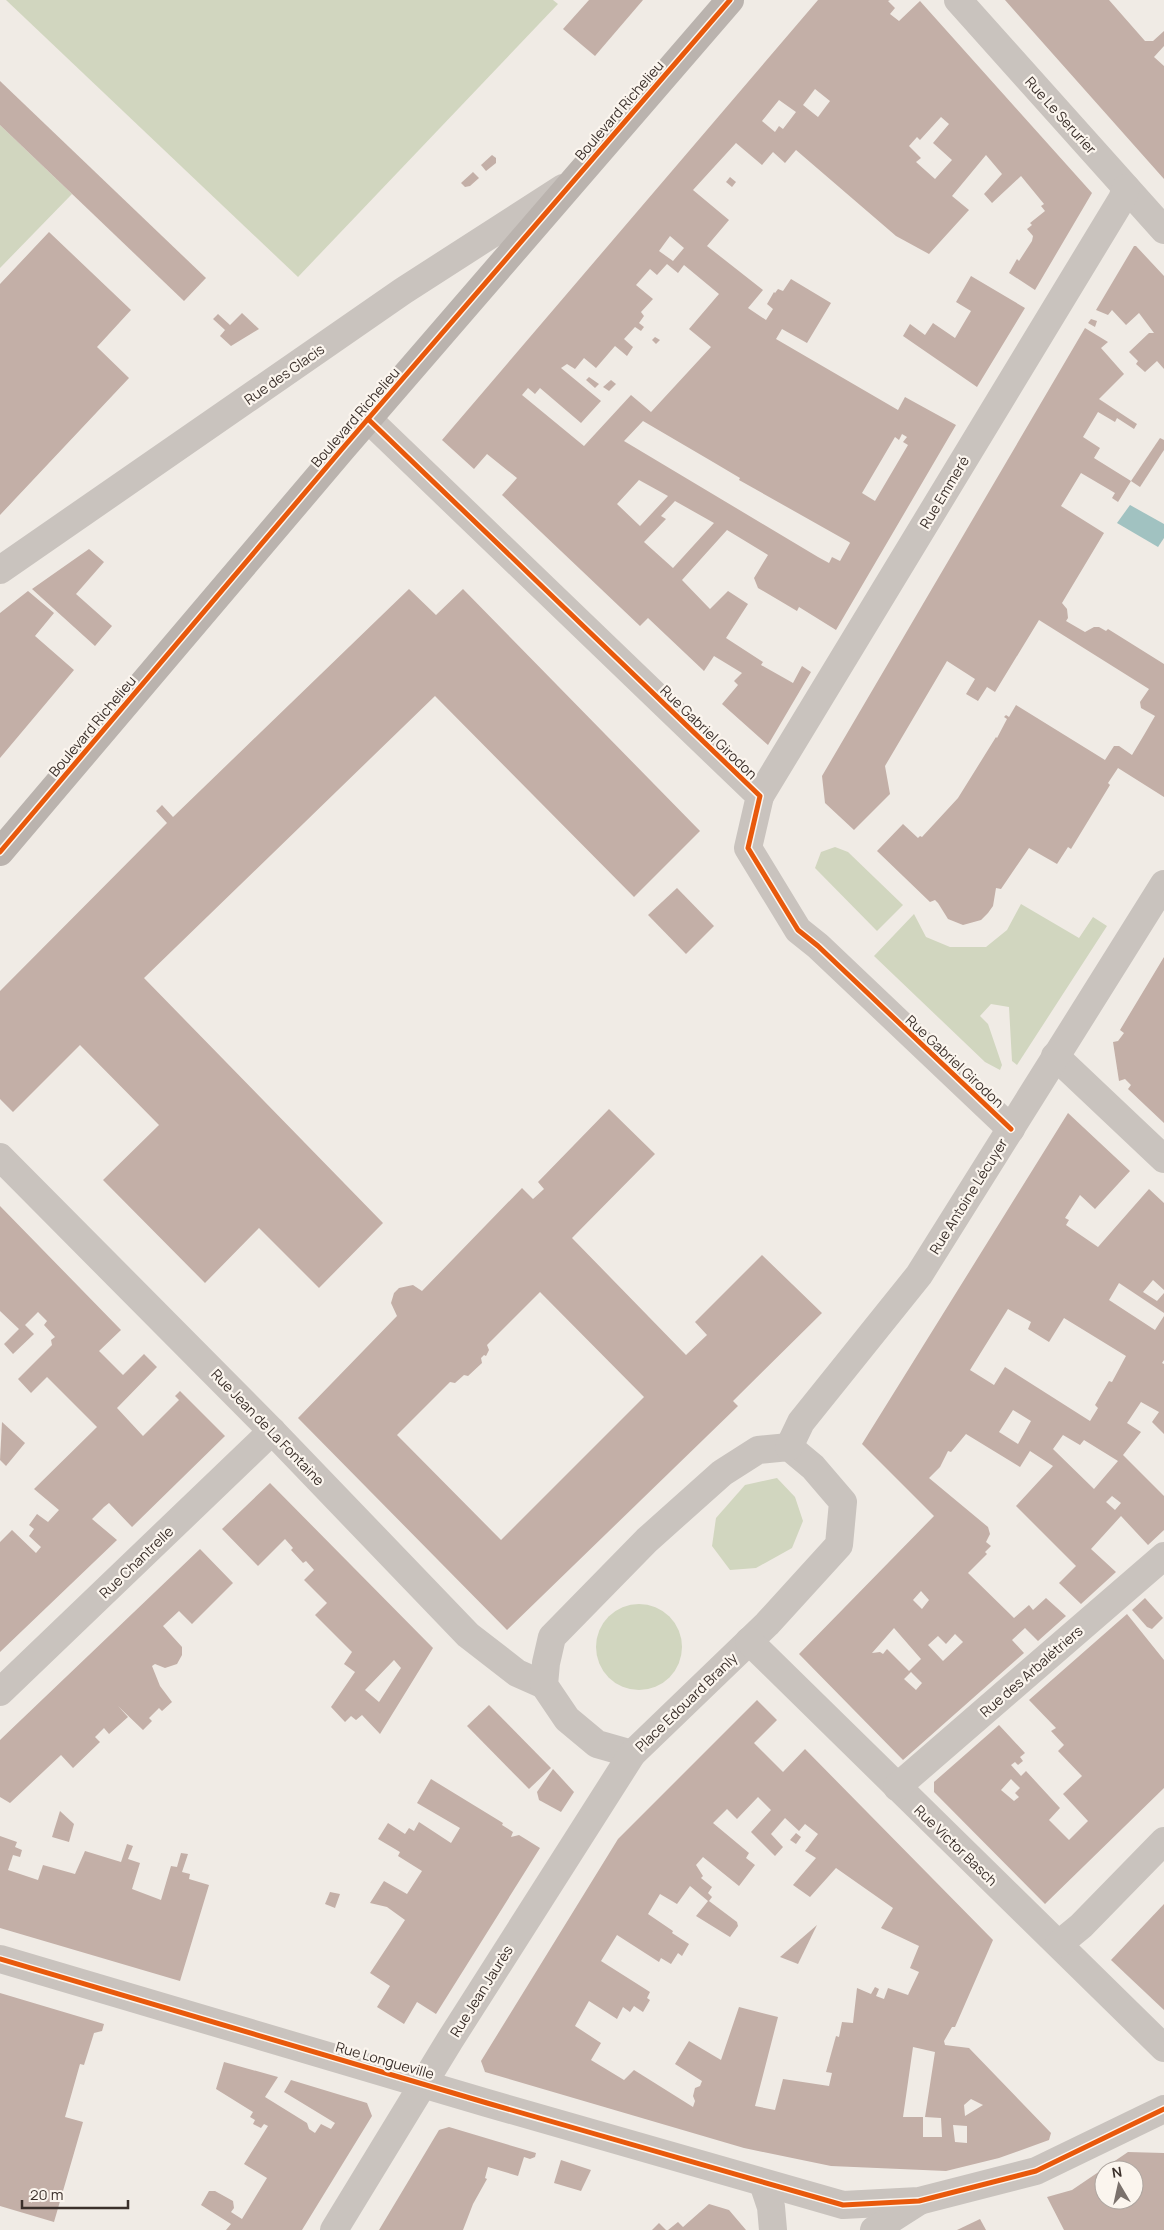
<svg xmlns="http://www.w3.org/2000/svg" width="1164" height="2230" viewBox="0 0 1164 2230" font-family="Manrope,sans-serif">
	<rect width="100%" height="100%" fill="#f0ebe5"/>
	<g fill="#d1d6bf">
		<polygon points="6,0 553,0 558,4 298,277"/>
		<polygon points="0,125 72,194 0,268"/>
		<polygon points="835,847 848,852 903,905 877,931 815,868 821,852"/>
		<polygon points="1021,904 1079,938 1093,917 1107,926 1017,1065 1012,1061 1009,1007 991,1004 980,1016 988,1024 1002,1065 1000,1070 985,1062 874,956 914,914 926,937 950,947 986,947 1007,930"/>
		<polygon points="777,1478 795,1497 803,1521 792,1548 756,1568 730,1570 712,1546 716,1518 745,1485"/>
		<circle cx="639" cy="1647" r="43"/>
	</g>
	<polygon fill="#a1c2c1" points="1130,505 1164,524 1164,538 1158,547 1117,523"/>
	<g fill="#c3afa7" fill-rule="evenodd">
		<polygon points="589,0 643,0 595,56 563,29"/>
		<path d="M 818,0 L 890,0 L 888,1 L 895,8 L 890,14 L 899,21 L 920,1 L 1092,193 L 1035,290 L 1009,273 L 1017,259 L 1019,261 L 1032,241 L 1033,236 L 1027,229 L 1032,225 L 1030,223 L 1045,211 L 1041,206 L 1044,204 L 1021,176 L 992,203 L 984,194 L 1002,174 L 986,155 L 952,196 L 969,210 L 929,254 L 896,236 L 796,150 L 785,163 L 773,152 L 762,165 L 736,143 L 693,190 L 729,220 L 707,246 L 763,290 L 748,308 L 766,320 L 773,309 L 767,304 L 774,292 L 775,293 L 778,289 L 783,291 L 791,279 L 831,303 L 807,343 L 782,329 L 776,339 L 898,410 L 905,397 L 956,425 L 836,630 L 799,607 L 797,611 L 758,588 L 754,578 L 768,555 L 727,530 L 682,580 L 710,609 L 728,591 L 748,604 L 726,638 L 763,662 L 761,665 L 793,683 L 802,666 L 811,672 L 768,745 L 722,704 L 738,685 L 734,681 L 742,673 L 714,656 L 704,671 L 648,618 L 640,626 L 502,495 L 517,478 L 487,454 L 474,469 L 442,440 ZM 815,89 L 830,101 L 818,117 L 803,105 ZM 779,100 L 796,112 L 783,129 L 779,126 L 775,132 L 762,121 ZM 941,117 L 949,124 L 933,143 L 952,160 L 935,179 L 916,162 L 921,158 L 909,146 L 917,137 L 920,140 ZM 670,236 L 684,248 L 673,261 L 659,251 ZM 667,264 L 678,273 L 684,265 L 719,294 L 689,329 L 711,347 L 651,412 L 631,395 L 584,446 L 522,395 L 528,388 L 535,394 L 540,388 L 581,423 L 601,401 L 561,368 L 567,364 L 575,369 L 584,358 L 596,368 L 615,346 L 627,356 L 633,347 L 624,339 L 635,327 L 641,331 L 644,327 L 639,323 L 644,316 L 641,312 L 653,299 L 636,285 L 650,269 L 657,275 ZM 643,421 L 713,462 L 740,478 L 739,480 L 849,542 L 850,543 L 840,561 L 832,557 L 829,563 L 818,557 L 624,441 ZM 902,434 L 907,437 L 903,442 L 908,445 L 875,501 L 862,493 L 895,437 L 899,440 ZM 639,480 L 668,496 L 640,526 L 617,504 ZM 675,501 L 714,523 L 673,568 L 644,542 L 666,519 L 661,516 Z"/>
		<polygon points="1005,0 1109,0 1145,41 1153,41 1164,31 1164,46 1154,57 1164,66 1164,179"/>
		<polygon points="0,81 206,278 184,301 0,125"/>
		<polygon points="492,155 496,158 496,163 486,171 481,165"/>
		<polygon points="473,172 479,178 470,186 465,187 461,183"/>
		<polygon points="730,177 736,182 732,187 726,182"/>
		<polygon points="49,232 131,310 97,347 129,378 0,515 0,284"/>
		<polygon points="1134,246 1136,246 1164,276 1164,369 1157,361 1145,372 1136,364 1138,361 1129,352 1149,333 1154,333 1139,313 1126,325 1112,310 1108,315 1096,310"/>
		<polygon points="971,276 1025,308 977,387 903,336 910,324 925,335 933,323 955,338 971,311 956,302"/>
		<polygon points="242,313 259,329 231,346 220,336 225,330 213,319 218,314 230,325"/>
		<polygon points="1091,319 1097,321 1095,327 1088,323"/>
		<polygon points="1085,328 1108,342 1101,348 1124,374 1099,399 1137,424 1134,429 1117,418 1115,422 1098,412 1083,437 1100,448 1094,458 1131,481 1118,502 1112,498 1115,493 1081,473 1061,506 1104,533 1062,603 1067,609 1068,618 1066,621 1085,632 1094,627 1099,627 1106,631 1108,629 1164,664 1164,797 1118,768 1108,783 1110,785 1071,849 1068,847 1057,864 1029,848 1001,889 996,888 993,906 988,913 981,920 963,925 948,919 938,903 935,900 930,902 877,851 903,824 918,838 920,836 922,837 958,798 996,737 997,738 1007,719 1004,717 1006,715 1009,717 1016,705 1105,760 1114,746 1119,746 1132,755 1144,735 1155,716 1141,708 1140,702 1149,689 1039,620 995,692 987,687 978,701 966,694 975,679 947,661 885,766 890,794 854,830 825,803 822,776"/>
		<polygon points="655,337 660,340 656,344 652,340"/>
		<polygon points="589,377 599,384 595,388 586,380"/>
		<polygon points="611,380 616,384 609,391 603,387"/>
		<polygon points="1160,438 1164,440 1164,450 1140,487 1131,481"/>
		<polygon points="89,549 104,562 76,594 112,626 95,646 32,589"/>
		<polygon points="409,589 436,615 463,589 700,831 634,897 435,696 144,978 383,1223 319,1288 259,1228 205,1283 103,1180 159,1125 80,1045 13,1112 0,1099 0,991 167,823 156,811 162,805 173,817"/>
		<polygon points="28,591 54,613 35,636 74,670 0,758 0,613"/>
		<polygon points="677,888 714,926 686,954 648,915"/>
		<polygon points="1164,957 1164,1123 1128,1089 1131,1085 1125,1079 1119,1081 1113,1042 1118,1041 1124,1033 1120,1030"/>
		<path d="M 609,1109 L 655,1154 L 572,1238 L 686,1355 L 707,1335 L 695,1322 L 762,1255 L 822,1313 L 733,1401 L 738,1406 L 507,1630 L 298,1418 L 397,1316 L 391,1303 L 394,1293 L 399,1288 L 413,1285 L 422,1291 L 522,1188 L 533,1199 L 544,1189 L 538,1182 ZM 540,1292 L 644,1397 L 501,1540 L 397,1435 L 450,1382 L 455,1383 L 464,1375 L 468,1376 L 482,1363 L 481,1358 L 484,1355 L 486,1356 L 489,1350 L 487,1345 Z"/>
		<path d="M 1068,1113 L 1130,1171 L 1095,1209 L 1080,1195 L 1065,1218 L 1069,1220 L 1066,1225 L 1098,1247 L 1149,1189 L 1164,1203 L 1164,1290 L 1153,1280 L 1143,1292 L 1157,1301 L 1164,1293 L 1164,1313 L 1119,1283 L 1109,1300 L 1155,1330 L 1164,1316 L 1164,1360 L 1162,1363 L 1164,1364 L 1164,1434 L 1152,1422 L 1159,1412 L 1141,1402 L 1127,1423 L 1141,1432 L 1123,1455 L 1164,1496 L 1164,1530 L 1148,1545 L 1121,1516 L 1091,1549 L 1116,1572 L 1081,1604 L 1059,1583 L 1076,1566 L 1016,1506 L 1053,1466 L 1030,1451 L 1020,1467 L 966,1434 L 951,1452 L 948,1451 L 940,1467 L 929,1478 L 988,1527 L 990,1534 L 986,1542 L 991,1546 L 985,1552 L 987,1554 L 968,1573 L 1014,1618 L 1029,1605 L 1033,1610 L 1046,1598 L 1066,1616 L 1038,1641 L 1025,1628 L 1012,1640 L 1024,1653 L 903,1760 L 799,1654 L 934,1516 L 862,1444 ZM 1008,1309 L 1031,1322 L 1028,1329 L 1049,1342 L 1064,1318 L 1126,1356 L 1112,1382 L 1109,1381 L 1095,1405 L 1098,1408 L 1090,1421 L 1005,1367 L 994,1385 L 970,1370 ZM 1013,1410 L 1031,1421 L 1018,1444 L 999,1432 ZM 1063,1435 L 1080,1445 L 1084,1440 L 1118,1461 L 1094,1489 L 1053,1449 ZM 1112,1496 L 1121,1503 L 1115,1510 L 1106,1502 ZM 921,1591 L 929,1600 L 922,1609 L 913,1600 ZM 894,1628 L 921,1659 L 909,1671 L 887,1649 L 883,1654 L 880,1652 L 872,1653 ZM 955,1634 L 963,1642 L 943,1661 L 928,1645 L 938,1636 L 946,1644 ZM 911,1672 L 922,1683 L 916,1690 L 904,1679 Z"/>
		<polygon points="0,1206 121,1330 99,1351 123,1375 144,1354 157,1367 117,1408 143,1436 179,1400 175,1396 180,1391 225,1436 132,1527 109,1503 104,1507 92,1519 117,1540 0,1652 0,1542 12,1530 36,1553 41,1547 29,1536 34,1529 29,1525 37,1514 48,1522 59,1510 34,1489 97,1427 47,1377 31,1393 18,1379 52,1345 51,1340 55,1337 44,1325 47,1321 38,1312 25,1325 34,1334 13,1354 4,1344 19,1329 0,1311"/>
		<polygon points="2,1422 25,1443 6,1466 0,1460"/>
		<path d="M 270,1483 L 433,1648 L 380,1734 L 362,1715 L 356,1720 L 351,1716 L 345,1722 L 331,1707 L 355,1672 L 344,1664 L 352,1652 L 315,1615 L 327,1603 L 304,1580 L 314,1570 L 306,1561 L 303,1563 L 291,1550 L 293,1548 L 285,1539 L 258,1566 L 222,1529 ZM 394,1660 L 401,1668 L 379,1702 L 365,1690 Z"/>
		<polygon points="200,1549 233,1583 192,1624 179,1611 163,1626 182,1647 182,1655 177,1664 165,1668 155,1664 152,1666 160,1686 172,1702 162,1711 159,1708 149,1718 152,1721 143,1730 118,1706 128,1717 109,1734 104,1728 95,1737 100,1742 73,1768 61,1755 10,1803 0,1797 0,1740"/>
		<polygon points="1145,1598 1163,1618 1152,1629 1147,1627 1132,1610"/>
		<path d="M 1127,1614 L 1164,1660 L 1164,1788 L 1045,1904 L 934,1792 L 934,1782 L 999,1725 L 1025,1753 L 1020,1757 L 1023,1761 L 1018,1765 L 1015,1762 L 1011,1765 L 1021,1776 L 1026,1771 L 1060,1808 L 1049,1820 L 1069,1840 L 1088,1821 L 1063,1794 L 1082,1776 L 1058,1751 L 1064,1745 L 1051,1731 L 1056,1728 L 1029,1700 ZM 1011,1779 L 1020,1788 L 1015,1793 L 1019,1797 L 1014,1801 L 1001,1790 Z"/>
		<path d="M 757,1700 L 777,1720 L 754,1743 L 783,1772 L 805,1749 L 993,1940 L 955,2027 L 952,2027 L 944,2041 L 945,2045 L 969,2048 L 1051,2133 L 1049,2140 L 999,2158 L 946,2171 L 831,2166 L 744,2148 L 485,2072 L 481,2061 L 618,1839 ZM 758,1797 L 771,1810 L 751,1832 L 775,1856 L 783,1847 L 771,1834 L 785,1818 L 799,1831 L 805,1824 L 818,1834 L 805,1851 L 816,1858 L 793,1885 L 810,1897 L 836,1868 L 893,1908 L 881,1928 L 919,1946 L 910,1968 L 919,1972 L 908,1995 L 888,1988 L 884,1999 L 876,1996 L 879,1989 L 875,1987 L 871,1994 L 857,1988 L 853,2023 L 842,2022 L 839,2037 L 836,2036 L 826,2072 L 832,2073 L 829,2086 L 783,2079 L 775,2110 L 755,2106 L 778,2017 L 739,2007 L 721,2060 L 689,2041 L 675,2064 L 702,2081 L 700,2086 L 695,2088 L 693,2096 L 695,2101 L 693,2107 L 634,2070 L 624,2080 L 591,2060 L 601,2043 L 575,2026 L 589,2001 L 617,2019 L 623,2007 L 630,2012 L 634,2006 L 643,2012 L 650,2000 L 647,1998 L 650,1992 L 601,1961 L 617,1935 L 659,1962 L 661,1958 L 671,1964 L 678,1953 L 682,1956 L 689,1944 L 672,1933 L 673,1931 L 648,1914 L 660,1894 L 677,1904 L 690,1886 L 708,1901 L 696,1916 L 730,1937 L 738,1926 L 737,1922 L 709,1901 L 712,1897 L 708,1893 L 712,1887 L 701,1878 L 703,1876 L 696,1865 L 703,1857 L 739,1886 L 755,1865 L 746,1858 L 749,1853 L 713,1823 L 727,1809 L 737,1819 ZM 913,2047 L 935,2052 L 925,2117 L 941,2118 L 942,2137 L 923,2137 L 923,2117 L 903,2117 ZM 971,2099 L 983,2105 L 965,2116 L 964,2105 ZM 953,2125 L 967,2126 L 967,2143 L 955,2142 Z"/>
		<polygon points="489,1705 551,1768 529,1789 467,1726"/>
		<polygon points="553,1769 574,1792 561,1812 539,1800 537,1792"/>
		<polygon points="431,1779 503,1823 502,1825 513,1832 511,1837 519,1835 540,1848 436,2014 417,2002 404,2024 377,2007 390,1986 370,1973 405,1920 387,1907 370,1903 384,1881 407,1894 422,1871 398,1856 400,1852 378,1839 388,1823 405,1834 409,1828 414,1831 419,1822 451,1843 460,1828 417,1803"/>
		<polygon points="60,1811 74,1824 69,1842 52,1837"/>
		<polygon points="796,1833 801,1837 796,1844 790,1840"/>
		<polygon points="0,1836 17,1842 15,1847 22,1850 20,1857 13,1855 8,1870 38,1880 43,1865 75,1874 85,1851 121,1862 127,1844 133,1846 128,1859 140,1863 132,1889 161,1900 171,1866 177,1867 181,1853 188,1854 182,1872 190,1874 189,1879 209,1885 180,1981 0,1928"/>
		<polygon points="330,1892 340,1894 335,1908 325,1904"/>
		<polygon points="1164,1904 1164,2010 1111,1960"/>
		<polygon points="817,1925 798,1964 780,1957"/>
		<polygon points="0,1993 104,2024 102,2031 94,2033 84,2065 80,2064 65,2117 83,2122 54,2222 0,2206"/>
		<polygon points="224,2062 278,2077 265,2097 307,2123 309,2129 315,2133 321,2124 331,2129 335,2123 284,2092 291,2080 367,2103 372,2116 302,2230 226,2230 231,2224 201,2205 209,2191 215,2191 233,2201 234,2208 231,2212 242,2219 267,2178 244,2164 268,2126 264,2124 261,2128 253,2124 255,2120 250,2117 253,2112 216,2089"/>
		<polygon points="449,2127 536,2153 535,2157 530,2159 524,2157 518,2176 488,2167 485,2178 487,2179 473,2204 463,2230 379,2230 439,2130"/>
		<path d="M 1128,2152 L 1164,2153 L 1164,2230 L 1064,2230 L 1047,2197 L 1072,2190 ZM 1104,2170 L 1134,2170 L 1134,2200 L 1104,2200 Z"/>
		<polygon points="561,2160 591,2170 581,2191 554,2183"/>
		<polygon points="709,2204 729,2210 746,2230 668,2230 678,2222 683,2227"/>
		<polygon points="980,2219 986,2230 957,2230"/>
		<polygon points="659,2223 666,2230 652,2230"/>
	</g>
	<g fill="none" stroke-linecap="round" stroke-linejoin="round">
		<g stroke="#c9c3be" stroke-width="28">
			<polyline points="958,0 1164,230"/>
			<polyline points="368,419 760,796 748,848 798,930 818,946 1011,1129"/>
			<polyline points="0,570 403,291 563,188"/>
			<polyline points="760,796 1122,199 1126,188"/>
			<polyline points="1055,1056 1164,1159"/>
			<polyline points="0,1157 272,1431 468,1635 517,1673 544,1685"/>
			<polygon points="789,1447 813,1467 843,1502 839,1545 767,1624 632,1754 597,1744 567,1719 544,1685 546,1663 552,1637 647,1540 722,1473 758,1450"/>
			<polyline points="789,1447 801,1422 919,1275 1164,884"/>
			<polyline points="749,1641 1164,2048"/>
			<polyline points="0,1692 272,1431"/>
			<polyline points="897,1787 1164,1556"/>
			<polyline points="1059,1944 1081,1926 1164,1841"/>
			<polyline points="0,1959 487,2103 843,2205 919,2201 1036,2171 1164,2109"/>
			<polyline points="763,2183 771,2207 773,2230"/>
			<polyline points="334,2230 450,2040 632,1754"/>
			<polyline points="874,2230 918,2202"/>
		</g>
		<polyline stroke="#bab3ae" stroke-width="28" points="0,852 342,449 730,0"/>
		<defs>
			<g id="cycleway">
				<polyline points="368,419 760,796 748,848 798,930 818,946 1011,1129"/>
				<polyline points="0,852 342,449 730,0"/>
				<polyline points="0,1959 487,2103 843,2205 919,2201 1036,2171 1164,2109"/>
			</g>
		</defs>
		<use href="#cycleway" stroke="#fbf5ee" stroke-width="8"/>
		<use href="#cycleway" stroke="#e8590c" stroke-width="5"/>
	</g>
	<g text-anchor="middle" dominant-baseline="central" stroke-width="4.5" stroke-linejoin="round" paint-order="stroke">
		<g font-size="14" fill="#3b302b" stroke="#fbf5ee">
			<text transform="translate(619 110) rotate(-49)">Boulevard Richelieu</text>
			<text transform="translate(1061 115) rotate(48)">Rue Le Serurier</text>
			<text transform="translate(284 374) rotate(-35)">Rue des Glacis</text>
			<text transform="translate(355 417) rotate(-49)">Boulevard Richelieu</text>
			<text transform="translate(944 492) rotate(-59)">Rue Emmeré</text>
			<text transform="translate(92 726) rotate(-50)">Boulevard Richelieu</text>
			<text transform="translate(709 732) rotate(44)">Rue Gabriel Girodon</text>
			<text transform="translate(955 1061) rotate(43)">Rue Gabriel Girodon</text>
			<text transform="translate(968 1196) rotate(-58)">Rue Antoine Lécuyer</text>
			<text transform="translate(268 1427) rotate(46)">Rue Jean de La Fontaine</text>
			<text transform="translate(136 1562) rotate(-44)">Rue Chantrelle</text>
			<text transform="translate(1031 1671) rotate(-41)">Rue des Arbalétriers</text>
			<text transform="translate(686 1702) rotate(-44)">Place Edouard Branly</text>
			<text transform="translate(956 1845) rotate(44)">Rue Victor Basch</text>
			<text transform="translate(481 1991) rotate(-58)">Rue Jean Jaurès</text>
			<text transform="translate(385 2060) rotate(16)">Rue Longueville</text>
		</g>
	</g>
	<g transform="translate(1119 2185) rotate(351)"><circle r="24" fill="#fbf5ee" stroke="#aea6a0"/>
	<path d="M0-4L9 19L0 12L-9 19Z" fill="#7a716c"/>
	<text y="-8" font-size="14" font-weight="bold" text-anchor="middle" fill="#3b302b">N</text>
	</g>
	<path d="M22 2200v8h106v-8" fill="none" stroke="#3b302b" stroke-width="2.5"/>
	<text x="30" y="2200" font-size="15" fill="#3b302b" stroke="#fbf5ee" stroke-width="4" paint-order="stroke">20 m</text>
</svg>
